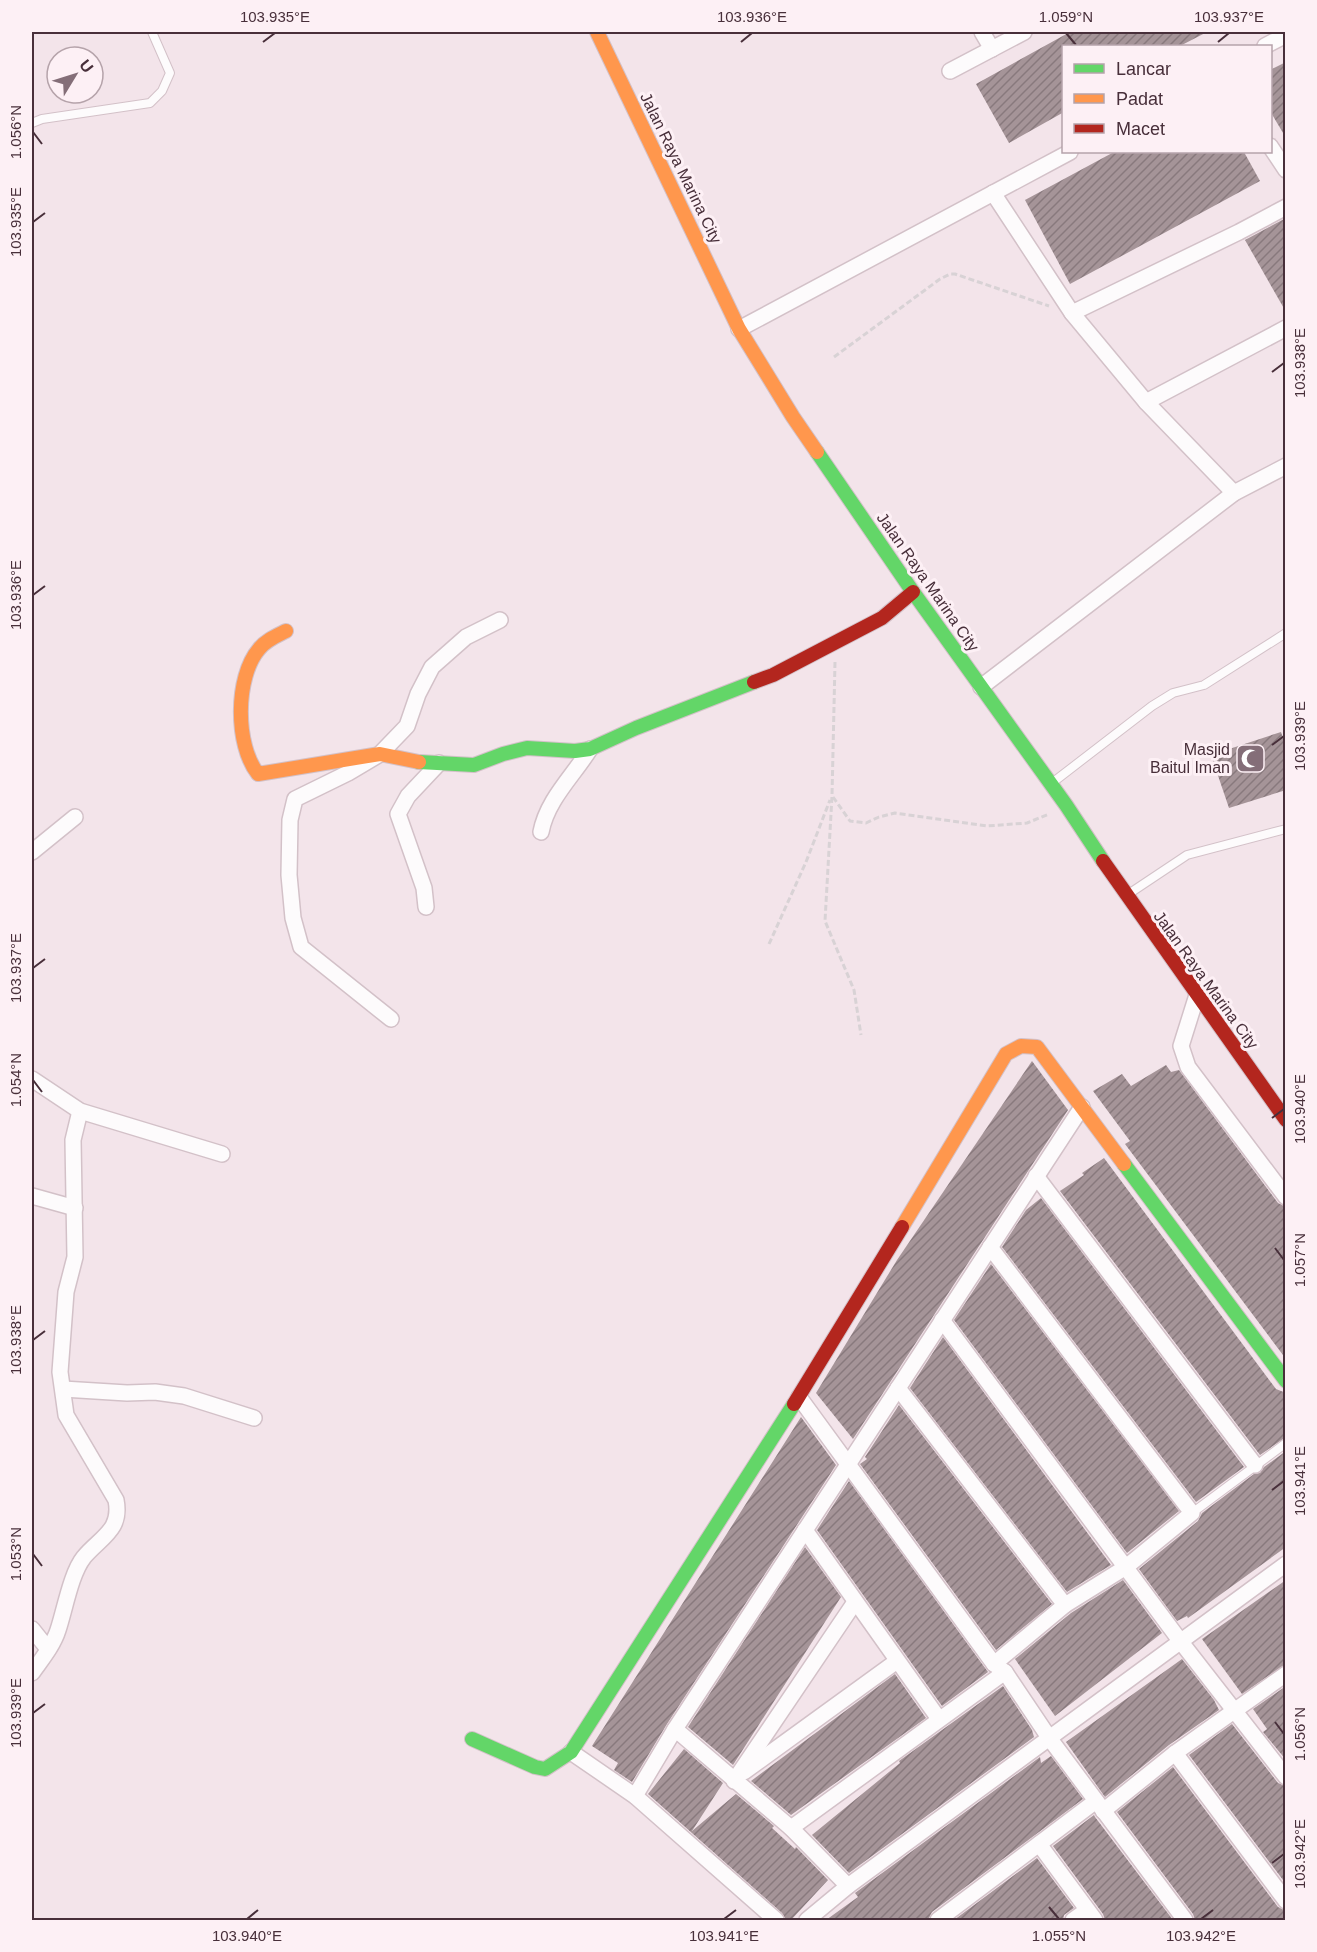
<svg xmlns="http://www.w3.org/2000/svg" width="1317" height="1952" viewBox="0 0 1317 1952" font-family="Helvetica,sans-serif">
	<defs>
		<pattern id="building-hatch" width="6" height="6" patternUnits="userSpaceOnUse" patternTransform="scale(1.5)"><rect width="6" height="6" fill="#a59498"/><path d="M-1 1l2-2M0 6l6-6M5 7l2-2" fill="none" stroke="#88797d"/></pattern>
	</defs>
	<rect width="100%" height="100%" fill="#f3e4ea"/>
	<g fill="url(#building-hatch)">
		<polygon points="1070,32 1207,32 1180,46 1064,46 1064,112 1009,143 976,84"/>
		<polygon points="1286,62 1286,138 1270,111 1270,70"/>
		<polygon points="1114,152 1244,152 1260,181 1070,284 1025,200"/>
		<polygon points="1286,218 1286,312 1245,240"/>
		<polygon points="1281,732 1286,748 1286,790 1229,808 1211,755"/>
		<polygon points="1032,1061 1068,1110 853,1439 816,1393 897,1260"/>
		<polygon points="1166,1065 1171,1072 1179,1070 1278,1203 1286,1207 1286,1359 1125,1144 1130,1141 1093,1091 1122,1074 1131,1086"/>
		<polygon points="1104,1158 1276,1389 1286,1393 1286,1437 1260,1455 1060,1191 1084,1175 1082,1173"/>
		<polygon points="1041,1198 1244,1467 1196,1502 1002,1247 1026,1210"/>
		<polygon points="991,1264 1179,1511 1127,1553 954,1320"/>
		<polygon points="943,1337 1111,1565 1067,1592 910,1388"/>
		<polygon points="899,1405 1052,1604 996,1650 860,1464 867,1459 865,1457"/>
		<polygon points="801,1417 836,1465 667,1724 632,1782 614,1770 618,1763 592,1746"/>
		<polygon points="1286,1451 1286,1547 1188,1618 1187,1616 1177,1621 1139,1569 1198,1521 1202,1513 1254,1474 1260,1473 1264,1467"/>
		<polygon points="849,1481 988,1672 942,1706 817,1530"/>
		<polygon points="805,1547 841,1597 733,1765 688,1727"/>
		<polygon points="1123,1580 1162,1633 1055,1716 1015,1659 1071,1613"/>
		<polygon points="1286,1580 1286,1664 1242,1694 1202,1639"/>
		<polygon points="1182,1659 1214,1700 1219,1710 1169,1745 1105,1797 1066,1742"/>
		<polygon points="895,1674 926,1718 791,1815 751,1781"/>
		<polygon points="1003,1686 1032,1730 1034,1737 849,1873 812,1835 900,1763 899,1761"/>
		<polygon points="1286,1686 1286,1760 1263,1732 1267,1729 1253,1709"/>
		<polygon points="1232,1724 1278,1783 1286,1786 1286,1884 1189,1755"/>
		<polygon points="684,1749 723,1783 692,1831 736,1794 774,1826 772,1828 795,1849 796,1847 828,1880 791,1920 786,1920 782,1913 648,1794"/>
		<polygon points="1051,1756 1083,1799 932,1912 928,1920 826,1920 858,1897 855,1893 1040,1757 1041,1763"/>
		<polygon points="1173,1767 1278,1907 1286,1911 1286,1920 1195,1920 1193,1914 1117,1812"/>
		<polygon points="1094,1815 1095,1817 1173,1920 1105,1920 1103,1914 1053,1846"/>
		<polygon points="1037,1858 1074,1908 1064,1915 1063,1920 954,1920"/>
	</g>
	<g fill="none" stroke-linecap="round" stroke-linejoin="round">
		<defs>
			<g id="lane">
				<polyline points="32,123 42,119 150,103 162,91 170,73 152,32"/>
				<polyline points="1052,783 1152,706 1173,693 1204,685 1286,633"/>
				<polyline points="1127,895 1187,855 1286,829"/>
				<polyline points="1192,1513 1286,1443"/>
			</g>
			<g id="street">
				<polyline points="982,32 992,49"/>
				<polyline points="1265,46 1286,35"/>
				<polyline points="950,71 1024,32"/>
				<polyline points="1270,146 1286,170"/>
				<polyline points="993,193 1072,313 1239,232 1286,207"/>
				<polyline points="1072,313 1146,402 1234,493"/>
				<polyline points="739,329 1070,152"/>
				<polyline points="1146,402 1286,328"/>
				<polyline points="981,687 1234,493 1286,466"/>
				<path d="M 541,832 C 547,800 573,776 590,749"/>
				<polyline points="32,852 75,817"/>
				<polyline points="426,907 424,888 398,814 408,796 439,763"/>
				<polyline points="1197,995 1181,1046 1188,1067 1286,1197"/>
				<polyline points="391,1019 301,947 293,918 289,875 290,820 295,799 348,773 380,754 407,726 418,694 432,667 466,637 500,620"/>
				<polyline points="32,1079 80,1111 222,1154"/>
				<polyline points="1036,1176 1255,1465"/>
				<polyline points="32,1196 75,1208"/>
				<polyline points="990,1247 1192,1513 1126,1567 1065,1605"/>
				<polyline points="942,1320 1181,1642 1286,1777"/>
				<polyline points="898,1388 1065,1605 994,1664"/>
				<polyline points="63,1389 127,1393 155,1392 184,1396 254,1418"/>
				<polyline points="799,1397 994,1664 1005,1672 1050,1739 1185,1920"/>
				<polyline points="805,1530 939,1719"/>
				<polyline points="32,1629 48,1649"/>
				<path d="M 32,1673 C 41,1660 53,1646 58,1630 C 65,1609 71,1573 84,1557 C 101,1537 122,1530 116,1500 L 66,1415 L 60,1372 L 66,1292 L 75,1257 L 73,1140 L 80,1111"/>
				<polyline points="675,1729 791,1828 848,1886"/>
				<polyline points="571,1752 635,1796 776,1920"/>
				<polyline points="1175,1753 1286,1901"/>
				<polyline points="744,1772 897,1661"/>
				<polyline points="734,1781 855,1602"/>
				<polyline points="635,1796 675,1729 1082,1107"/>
				<polyline points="1103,1811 1175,1753 1286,1674"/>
				<polyline points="791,1828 1005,1672"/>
				<polyline points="1039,1844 1095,1920"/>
				<polyline points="807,1920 848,1886 1286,1564"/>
				<polyline points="938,1920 1096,1801"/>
				<polyline points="1073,1920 1087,1910"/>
			</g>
			<g id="fast">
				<polyline points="817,452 913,592 1066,805 1103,861"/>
				<polyline points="419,762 474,765 503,754 527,748 575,751 590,749 636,728 754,682"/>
				<polyline points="1124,1164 1286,1381"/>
				<polyline points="472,1739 535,1767 545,1769 571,1752 794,1404"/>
			</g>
			<g id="slow">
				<polyline points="597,32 739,329 793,417 817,452"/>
				<path d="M 286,631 C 276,636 266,640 259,649 C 235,677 235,745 258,774 L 380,754 L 419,762"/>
				<polyline points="902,1227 1006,1054 1021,1046 1037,1047 1124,1164"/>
			</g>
			<g id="jam">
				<polyline points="754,682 773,675 882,618 913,592"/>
				<polyline points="1103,861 1286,1120"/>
				<polyline points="794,1404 902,1227"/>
			</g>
		</defs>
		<use href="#lane" stroke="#d3c1c8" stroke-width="10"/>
		<use href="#street" stroke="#d3c1c8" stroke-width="18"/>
		<use href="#fast" stroke="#d3c1c8" stroke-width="16"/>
		<use href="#slow" stroke="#d3c1c8" stroke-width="16"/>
		<use href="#jam" stroke="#d3c1c8" stroke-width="16"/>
		<g stroke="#d8d2d5" stroke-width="3" stroke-dasharray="6 3" stroke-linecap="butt">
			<polyline points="834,357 940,279 950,274 955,274 1049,306"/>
			<polyline points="835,662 832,796 825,921 854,990 861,1035"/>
			<polyline points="833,797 850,821 866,823 879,817 895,813 987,826 1027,823 1049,814"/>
			<polyline points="769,944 806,862 830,800"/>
		</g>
		<use href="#lane" stroke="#fdfbfc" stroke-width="8"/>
		<use href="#street" stroke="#fdfbfc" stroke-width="15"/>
		<use href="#fast" stroke="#63d668" stroke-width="14"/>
		<use href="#slow" stroke="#ff974d" stroke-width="14"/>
		<use href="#jam" stroke="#b3261e" stroke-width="14"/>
	</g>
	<path fill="none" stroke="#482f3a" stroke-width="2" d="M 1066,33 L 1076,45M 263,42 L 275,33M 741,42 L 752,33M 1218,42 L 1229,33M 33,132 L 42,144M 33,222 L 45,213M 1272,372 L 1284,363M 33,595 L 45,586M 1272,745 L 1284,736M 33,968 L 45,959M 33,1080 L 42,1092M 1272,1118 L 1284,1109M 1275,1248 L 1284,1260M 33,1340 L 45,1331M 1272,1490 L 1284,1481M 33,1554 L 42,1566M 33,1713 L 45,1704M 1275,1722 L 1284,1734M 1272,1863 L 1284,1854M 1049,1907 L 1059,1919M 247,1919 L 258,1910M 724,1919 L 736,1910M 1201,1919 L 1213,1910"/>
	<defs>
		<symbol id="mosque-square" viewBox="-11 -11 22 22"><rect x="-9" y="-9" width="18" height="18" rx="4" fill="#846e78" stroke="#fdf0f5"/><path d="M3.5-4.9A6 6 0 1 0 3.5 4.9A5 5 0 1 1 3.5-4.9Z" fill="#fff"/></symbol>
	</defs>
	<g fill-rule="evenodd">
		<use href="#mosque-square" x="1234" y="742" width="33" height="33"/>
	</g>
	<g text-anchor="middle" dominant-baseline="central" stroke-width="6" stroke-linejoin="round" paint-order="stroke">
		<g font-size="16" fill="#482f3a" stroke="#fdf0f5">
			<text transform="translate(681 168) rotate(64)">Jalan Raya Marina City</text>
			<text transform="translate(928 582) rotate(55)">Jalan Raya Marina City</text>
			<text transform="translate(1206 980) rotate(54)">Jalan Raya Marina City</text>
		</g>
		<g font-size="16" fill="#482f3a" stroke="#fdf0f5" text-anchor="end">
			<text x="1230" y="749">Masjid<tspan x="1230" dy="18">Baitul Iman</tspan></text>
		</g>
	</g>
	<rect width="1317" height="1952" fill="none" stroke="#fdf0f5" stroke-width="66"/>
	<rect x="1062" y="45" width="210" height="108" fill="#fdf0f5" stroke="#b5a3aa" stroke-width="1.5"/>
	<rect x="1074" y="64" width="30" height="9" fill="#63d668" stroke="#b5a3aa" stroke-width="1.5"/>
	<text x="1116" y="75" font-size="18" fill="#482f3a">Lancar</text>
	<rect x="1074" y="94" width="30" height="9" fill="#ff974d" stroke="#b5a3aa" stroke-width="1.5"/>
	<text x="1116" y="105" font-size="18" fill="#482f3a">Padat</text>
	<rect x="1074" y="124" width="30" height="9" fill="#b3261e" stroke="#b5a3aa" stroke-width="1.5"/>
	<text x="1116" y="135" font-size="18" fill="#482f3a">Macet</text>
	<g transform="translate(75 75) rotate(52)"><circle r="28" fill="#fdf0f5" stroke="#b5a3aa" stroke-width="1.5"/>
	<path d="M0-4.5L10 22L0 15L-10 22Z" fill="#846e78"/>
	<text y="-9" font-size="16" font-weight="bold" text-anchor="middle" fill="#482f3a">U</text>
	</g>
	<rect x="33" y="33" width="1251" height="1886" fill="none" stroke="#482f3a" stroke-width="2"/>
	<g font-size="15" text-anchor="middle" fill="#482f3a">
		<text x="275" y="22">103.935°E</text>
		<text x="752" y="22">103.936°E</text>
		<text x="1066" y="22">1.059°N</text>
		<text x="1229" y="22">103.937°E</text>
		<text transform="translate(16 132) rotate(-90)" y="5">1.056°N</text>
		<text transform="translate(16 222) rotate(-90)" y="5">103.935°E</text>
		<text transform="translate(1300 363) rotate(-90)" y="5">103.938°E</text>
		<text transform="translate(16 595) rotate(-90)" y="5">103.936°E</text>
		<text transform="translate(1300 736) rotate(-90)" y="5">103.939°E</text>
		<text transform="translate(16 968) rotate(-90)" y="5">103.937°E</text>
		<text transform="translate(16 1080) rotate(-90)" y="5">1.054°N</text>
		<text transform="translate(1300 1109) rotate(-90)" y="5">103.940°E</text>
		<text transform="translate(1300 1260) rotate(-90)" y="5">1.057°N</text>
		<text transform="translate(16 1340) rotate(-90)" y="5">103.938°E</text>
		<text transform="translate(1300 1481) rotate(-90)" y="5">103.941°E</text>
		<text transform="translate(16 1554) rotate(-90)" y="5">1.053°N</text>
		<text transform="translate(16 1713) rotate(-90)" y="5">103.939°E</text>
		<text transform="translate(1300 1734) rotate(-90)" y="5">1.056°N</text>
		<text transform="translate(1300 1854) rotate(-90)" y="5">103.942°E</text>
		<text x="247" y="1941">103.940°E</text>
		<text x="724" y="1941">103.941°E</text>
		<text x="1059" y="1941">1.055°N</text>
		<text x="1201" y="1941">103.942°E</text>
	</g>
</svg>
